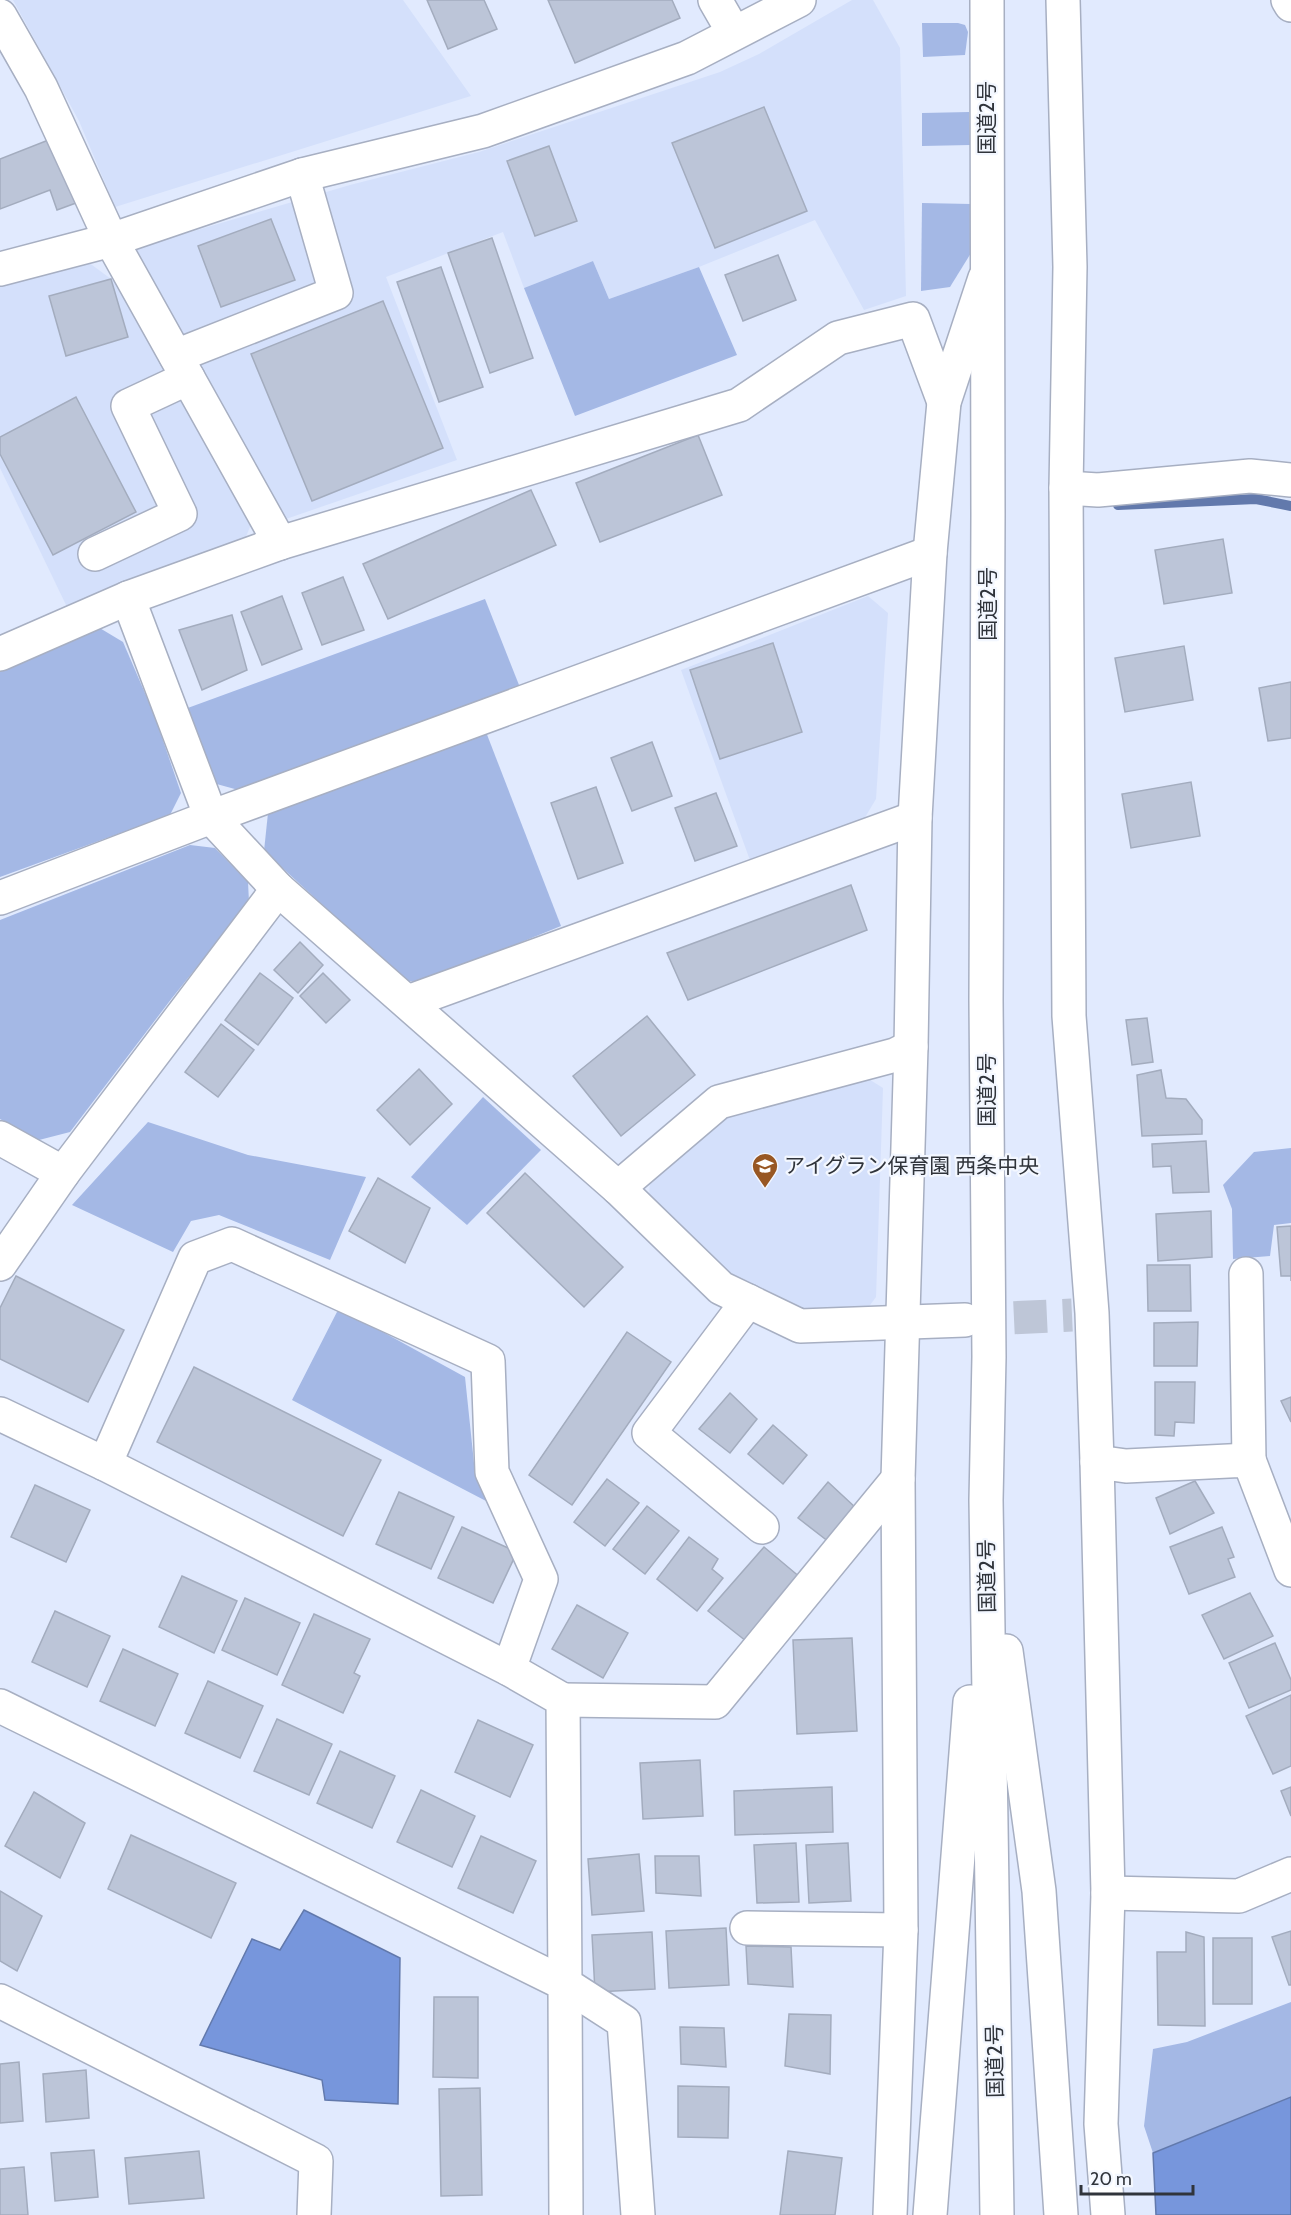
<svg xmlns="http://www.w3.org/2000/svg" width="1291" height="2215" font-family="Cabin,'Noto Sans JP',sans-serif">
  <rect width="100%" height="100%" fill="#e1eafe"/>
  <g fill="#d4e0fb">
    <path d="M 13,0 L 403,0 L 471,96 L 115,207 L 79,121 Z"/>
    <path d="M 852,0 L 873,0 L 900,48 L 906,296 L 864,310 L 815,220 L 699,267 L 609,299 L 593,261 L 524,288 L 503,232 L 386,277 L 457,460 L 286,519 L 141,267 L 136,248 L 350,185 L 479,152 L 720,72 L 759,54 Z"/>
    <path d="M 88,262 L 119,285 L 252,522 L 245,539 L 68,609 L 0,468 L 0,287 Z"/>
    <path d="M 868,596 L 888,613 L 876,799 L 864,819 L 751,863 L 681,670 Z"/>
    <path d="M 867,1078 L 883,1088 L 876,1297 L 862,1316 L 809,1316 L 753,1292 L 649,1202 L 650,1176 L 736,1109 Z"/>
  </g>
  <g fill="#a4b8e5">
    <path d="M 922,23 L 958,23 L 965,25 L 968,32 L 965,55 L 923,57 Z"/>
    <path d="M 969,112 L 970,145 L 922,146 L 922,113 Z"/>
    <path d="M 922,203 L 971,204 L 971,253 L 950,287 L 921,291 Z"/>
    <path d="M 593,261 L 609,299 L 699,267 L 737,355 L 575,416 L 524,288 Z"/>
    <path d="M 485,599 L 521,690 L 242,791 L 213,783 L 185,709 Z"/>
    <path d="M 98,627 L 123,642 L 154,714 L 181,793 L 170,815 L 0,877 L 0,669 Z"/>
    <path d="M 486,732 L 561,926 L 420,983 L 404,980 L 264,851 L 268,813 Z"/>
    <path d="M 190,845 L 215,848 L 248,882 L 249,902 L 172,998 L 70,1132 L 39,1140 L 0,1119 L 0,920 Z"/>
    <path d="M 483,1097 L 541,1150 L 467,1225 L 411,1177 Z"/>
    <path d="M 148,1122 L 248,1155 L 366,1177 L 330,1260 L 219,1215 L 191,1221 L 173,1252 L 72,1205 Z"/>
    <path d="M 1291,1148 L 1291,1223 L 1274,1225 L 1270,1256 L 1233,1259 L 1232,1209 L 1223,1185 L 1254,1152 Z"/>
    <path d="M 339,1308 L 465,1377 L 474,1463 L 486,1501 L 292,1400 Z"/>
    <path d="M 1291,2002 L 1291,2097 L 1153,2153 L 1144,2126 L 1153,2049 L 1187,2042 Z"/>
  </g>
  <g fill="#7796dc" stroke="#6279ac" stroke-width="1.5">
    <path d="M 304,1910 L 400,1958 L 398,2104 L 325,2100 L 322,2080 L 200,2045 L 252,1939 L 280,1950 Z"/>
    <path d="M 1291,2097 L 1291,2215 L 1156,2215 L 1153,2153 Z"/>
  </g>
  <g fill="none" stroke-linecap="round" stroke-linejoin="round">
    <path stroke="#6279ac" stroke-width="10" d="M 1118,505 L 1256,499 L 1291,506"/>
  </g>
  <g fill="#bcc5d8" stroke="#a3acbe" stroke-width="1.5">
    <path d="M 427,0 L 484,0 L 497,29 L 448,49 Z"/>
    <path d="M 548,0 L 672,0 L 680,18 L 575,63 Z"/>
    <path d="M 764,107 L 807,211 L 715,248 L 672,143 Z"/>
    <path d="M 51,139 L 76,203 L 57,210 L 50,190 L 0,209 L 0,159 Z"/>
    <path d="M 549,146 L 577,221 L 535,236 L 507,161 Z"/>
    <path d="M 271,219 L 295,280 L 221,307 L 198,246 Z"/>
    <path d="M 492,238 L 533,358 L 490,373 L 448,253 Z"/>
    <path d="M 778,255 L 796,300 L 743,321 L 725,275 Z"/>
    <path d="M 441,267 L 483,387 L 439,402 L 397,282 Z"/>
    <path d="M 111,279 L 128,337 L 66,356 L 49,296 Z"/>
    <path d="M 383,301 L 443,448 L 312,501 L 251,354 Z"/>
    <path d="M 76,397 L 136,512 L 53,555 L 0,454 L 0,437 Z"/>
    <path d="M 698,435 L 722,495 L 600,542 L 576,483 Z"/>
    <path d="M 531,490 L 556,545 L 388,619 L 363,564 Z"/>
    <path d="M 1223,539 L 1232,593 L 1164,604 L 1155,550 Z"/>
    <path d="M 343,577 L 364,630 L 322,645 L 302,593 Z"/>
    <path d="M 282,596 L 302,649 L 262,665 L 241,612 Z"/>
    <path d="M 232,615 L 247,670 L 202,690 L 179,630 Z"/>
    <path d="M 773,643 L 802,732 L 720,759 L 690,670 Z"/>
    <path d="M 1184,646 L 1193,700 L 1125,712 L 1115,658 Z"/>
    <path d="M 1291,682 L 1291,738 L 1268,741 L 1259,688 Z"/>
    <path d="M 652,742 L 672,796 L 632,811 L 611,758 Z"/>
    <path d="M 1191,782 L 1200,836 L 1131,848 L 1122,794 Z"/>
    <path d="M 596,787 L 623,863 L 578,879 L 551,803 Z"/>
    <path d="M 716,793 L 737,846 L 695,861 L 675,808 Z"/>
    <path d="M 851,885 L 867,930 L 688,1000 L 667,953 Z"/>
    <path d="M 300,942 L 323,965 L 298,993 L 274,970 Z"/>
    <path d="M 260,973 L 293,998 L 258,1045 L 225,1020 Z"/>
    <path d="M 323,973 L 350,1000 L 326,1023 L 300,996 Z"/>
    <path d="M 647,1016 L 695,1075 L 621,1136 L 573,1076 Z"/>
    <path d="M 1147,1018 L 1153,1062 L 1132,1065 L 1126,1020 Z"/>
    <path d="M 221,1024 L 254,1050 L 218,1097 L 185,1072 Z"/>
    <path d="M 419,1069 L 452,1104 L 410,1145 L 377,1110 Z"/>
    <path d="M 1161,1070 L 1166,1098 L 1186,1099 L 1202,1120 L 1202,1134 L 1142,1136 L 1137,1075 Z"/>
    <path d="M 1206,1141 L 1209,1192 L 1173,1193 L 1171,1166 L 1153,1167 L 1152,1144 Z"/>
    <path d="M 525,1173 L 623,1267 L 584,1307 L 487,1213 Z"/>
    <path d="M 378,1178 L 430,1208 L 405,1263 L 349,1231 Z"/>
    <path d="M 1211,1211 L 1212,1257 L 1158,1261 L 1156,1214 Z"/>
    <path d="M 1291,1226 L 1291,1281 L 1291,1276 L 1281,1276 L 1277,1227 Z"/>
    <path d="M 1147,1265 L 1190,1265 L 1191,1311 L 1148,1311 Z"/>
    <path d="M 16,1276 L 124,1330 L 88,1402 L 0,1359 L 0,1308 Z"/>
    <path d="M 1198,1322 L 1197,1366 L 1154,1366 L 1154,1323 Z"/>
    <path d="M 627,1332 L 671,1362 L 572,1505 L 529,1475 Z"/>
    <path d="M 194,1367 L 381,1460 L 343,1536 L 157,1442 Z"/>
    <path d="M 1155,1382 L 1195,1382 L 1194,1423 L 1175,1422 L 1174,1436 L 1155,1435 Z"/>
    <path d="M 730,1393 L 757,1419 L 730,1453 L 699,1429 Z"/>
    <path d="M 1291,1397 L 1291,1422 L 1281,1401 Z"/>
    <path d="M 773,1425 L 807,1455 L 783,1484 L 748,1454 Z"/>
    <path d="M 607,1479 L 639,1503 L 605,1546 L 574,1522 Z"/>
    <path d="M 1195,1481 L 1214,1513 L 1170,1534 L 1156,1498 Z"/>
    <path d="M 828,1482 L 856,1508 L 829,1542 L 798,1518 Z"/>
    <path d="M 35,1485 L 90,1510 L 66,1562 L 11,1537 Z"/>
    <path d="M 399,1492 L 454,1517 L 431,1569 L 376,1544 Z"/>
    <path d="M 647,1506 L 679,1531 L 645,1574 L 613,1549 Z"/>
    <path d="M 462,1527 L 517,1552 L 493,1603 L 438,1578 Z"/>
    <path d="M 1222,1527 L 1234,1557 L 1228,1559 L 1235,1577 L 1189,1594 L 1170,1547 Z"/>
    <path d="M 689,1537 L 718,1559 L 712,1569 L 723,1578 L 697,1611 L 657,1579 Z"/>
    <path d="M 764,1547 L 801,1578 L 746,1641 L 708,1611 Z"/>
    <path d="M 182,1576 L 237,1601 L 214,1653 L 159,1627 Z"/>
    <path d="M 1250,1593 L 1273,1636 L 1224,1659 L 1202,1615 Z"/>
    <path d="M 245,1598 L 300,1623 L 277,1675 L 222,1650 Z"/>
    <path d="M 577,1605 L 628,1633 L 603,1678 L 552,1649 Z"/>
    <path d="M 55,1611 L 110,1636 L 87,1687 L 32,1662 Z"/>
    <path d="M 314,1614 L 370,1639 L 354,1673 L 360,1676 L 343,1713 L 282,1685 Z"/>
    <path d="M 852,1638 L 857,1731 L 797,1734 L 793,1640 Z"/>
    <path d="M 1275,1643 L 1291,1680 L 1291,1690 L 1249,1708 L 1229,1663 Z"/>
    <path d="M 123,1649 L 178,1674 L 155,1726 L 100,1701 Z"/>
    <path d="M 208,1681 L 263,1706 L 240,1758 L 185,1733 Z"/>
    <path d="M 1291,1695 L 1291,1766 L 1273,1774 L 1246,1716 Z"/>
    <path d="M 277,1719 L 332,1744 L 309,1795 L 254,1771 Z"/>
    <path d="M 478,1720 L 533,1745 L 510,1797 L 455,1772 Z"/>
    <path d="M 340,1751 L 395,1776 L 372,1828 L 317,1803 Z"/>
    <path d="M 700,1760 L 703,1816 L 643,1819 L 640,1763 Z"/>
    <path d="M 832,1787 L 833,1832 L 735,1835 L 734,1791 Z"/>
    <path d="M 1291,1787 L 1291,1816 L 1281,1791 Z"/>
    <path d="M 421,1790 L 475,1816 L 452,1867 L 397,1842 Z"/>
    <path d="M 34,1792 L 85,1823 L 60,1878 L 5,1846 Z"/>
    <path d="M 131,1835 L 236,1883 L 211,1938 L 108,1889 Z"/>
    <path d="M 481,1836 L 536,1861 L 513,1913 L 458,1888 Z"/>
    <path d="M 796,1843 L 799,1902 L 757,1903 L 754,1845 Z"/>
    <path d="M 848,1843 L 851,1901 L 809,1903 L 806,1845 Z"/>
    <path d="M 639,1854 L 644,1911 L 592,1915 L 588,1859 Z"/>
    <path d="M 655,1856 L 699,1856 L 701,1896 L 656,1893 Z"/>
    <path d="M 0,1891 L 42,1916 L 17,1971 L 0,1961 Z"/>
    <path d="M 726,1928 L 729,1985 L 669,1988 L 666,1931 Z"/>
    <path d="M 1291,1931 L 1291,1985 L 1289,1985 L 1272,1937 Z"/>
    <path d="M 652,1932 L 655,1989 L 595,1992 L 592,1935 Z"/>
    <path d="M 1186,1932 L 1204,1937 L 1205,2026 L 1158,2025 L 1157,1952 L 1186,1952 Z"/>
    <rect x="1213" y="1938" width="39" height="66"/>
    <path d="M 746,1946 L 791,1947 L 793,1987 L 748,1984 Z"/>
    <path d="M 434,1997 L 478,1997 L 478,2078 L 433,2077 Z"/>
    <path d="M 789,2014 L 831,2015 L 830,2074 L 785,2066 Z"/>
    <path d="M 680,2027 L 724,2028 L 726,2067 L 681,2064 Z"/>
    <path d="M 19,2062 L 23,2121 L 0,2123 L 0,2064 Z"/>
    <path d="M 86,2070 L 89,2118 L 46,2122 L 43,2074 Z"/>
    <path d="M 678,2086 L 729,2087 L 728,2138 L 678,2137 Z"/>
    <path d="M 480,2088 L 482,2195 L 441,2196 L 439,2089 Z"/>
    <path d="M 94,2150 L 98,2197 L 55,2201 L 51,2153 Z"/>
    <path d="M 199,2151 L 204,2198 L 129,2204 L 125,2158 Z"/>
    <path d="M 788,2151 L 842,2158 L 835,2215 L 780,2215 Z"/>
    <path d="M 24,2167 L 28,2215 L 0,2215 L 0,2169 Z"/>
  </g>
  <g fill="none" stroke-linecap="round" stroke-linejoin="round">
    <path stroke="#bec6d7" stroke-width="33" stroke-dasharray="33 16" stroke-linecap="butt" d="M 965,1320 L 1072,1315"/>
    <g stroke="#a7afc2" stroke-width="36">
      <g id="minor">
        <path d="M 715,0 L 734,33"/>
        <path d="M 1063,0 L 1070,267 L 1066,488 L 1069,1016 L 1092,1313 L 1097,1462 L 1108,1893 L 1101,2124 L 1108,2215"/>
        <path d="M 1288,0 L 1291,5"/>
        <path d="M 0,16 L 41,88 L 111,240 L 280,543"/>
        <path d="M 0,269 L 111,240 L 302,175 L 483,131 L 687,58 L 799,0"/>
        <path d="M 176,356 L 336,293 L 302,175"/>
        <path d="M 1066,488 L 1098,490 L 1250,476 L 1291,480"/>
        <path d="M 95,554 L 180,514 L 128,406 L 188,378"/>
        <path d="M 128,598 L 211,817 L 278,889 L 618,1188 L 721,1288 L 800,1326 L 965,1320"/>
        <path d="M 0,654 L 128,598 L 280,543 L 739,405 L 838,338 L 913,319 L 944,402"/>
        <path d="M 0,898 L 211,817 L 930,553"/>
        <path d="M 408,1002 L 915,818"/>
        <path d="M 0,1138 L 63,1173"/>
        <path d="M 618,1188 L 719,1102 L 895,1055 L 911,1047"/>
        <path d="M 0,1264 L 63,1173 L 278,889"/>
        <path d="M 1246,1274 L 1249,1460"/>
        <path d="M 748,1301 L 649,1433 L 762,1527"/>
        <path d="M 0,1414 L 105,1464 L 509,1669 L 563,1700 L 565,1984 L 624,2022 L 638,2215"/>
        <path d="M 1097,1462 L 1126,1466 L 1249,1460 L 1291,1570"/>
        <path d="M 105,1464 L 195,1258 L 232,1244 L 488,1361 L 492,1472 L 541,1579 L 509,1669"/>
        <path d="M 563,1700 L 715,1702 L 898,1479"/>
        <path d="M 0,1706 L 565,1984 L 566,2215"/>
        <path d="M 1108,1893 L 1239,1896 L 1291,1874"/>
        <path d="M 747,1928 L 901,1930"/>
        <path d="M 0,2001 L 316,2161 L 314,2215"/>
        <path d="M 890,2215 L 901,1930 L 898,1479 L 911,1047 L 915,818 L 930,553 L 944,402 L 985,278"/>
      </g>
    </g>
    <g stroke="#a7afc2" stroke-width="36">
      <g id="highway">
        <path d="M 987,0 L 988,515 L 986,1000 L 989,1357 L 986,1500 L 997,2215"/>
        <path d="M 1006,1651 L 1039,1891 L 1061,2215"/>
        <path d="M 930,2215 L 970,1702"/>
      </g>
    </g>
    <use href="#minor" stroke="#fff" stroke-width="33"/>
    <use href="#highway" stroke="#fff" stroke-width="33"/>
  </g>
  <defs>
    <g id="school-pin" transform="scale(1.35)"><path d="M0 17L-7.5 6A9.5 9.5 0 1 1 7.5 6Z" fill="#985723" stroke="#f3f7ff"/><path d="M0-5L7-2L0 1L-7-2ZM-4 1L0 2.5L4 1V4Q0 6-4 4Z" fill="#fff"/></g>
  </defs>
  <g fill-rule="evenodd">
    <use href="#school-pin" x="765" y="1166"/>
  </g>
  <g text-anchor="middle" stroke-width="4.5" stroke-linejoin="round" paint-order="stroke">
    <g font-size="21" fill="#30343b" stroke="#f3f7ff">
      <text transform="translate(987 118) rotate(-90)" y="7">国道2号</text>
      <text transform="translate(988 604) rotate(-90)" y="7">国道2号</text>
      <text transform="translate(987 1090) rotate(-90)" y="7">国道2号</text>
      <text transform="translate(987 1576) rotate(-91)" y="7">国道2号</text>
      <text transform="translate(995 2061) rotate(-91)" y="7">国道2号</text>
    </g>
    <g font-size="21" fill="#30343b" stroke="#f3f7ff" text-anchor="start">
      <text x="784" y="1173">アイグラン保育園 西条中央</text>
    </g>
  </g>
  <path d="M1081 2185v9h112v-9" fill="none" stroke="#30343b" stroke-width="3"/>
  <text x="1090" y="2185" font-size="18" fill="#30343b" stroke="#f3f7ff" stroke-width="4.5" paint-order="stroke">20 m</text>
</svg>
